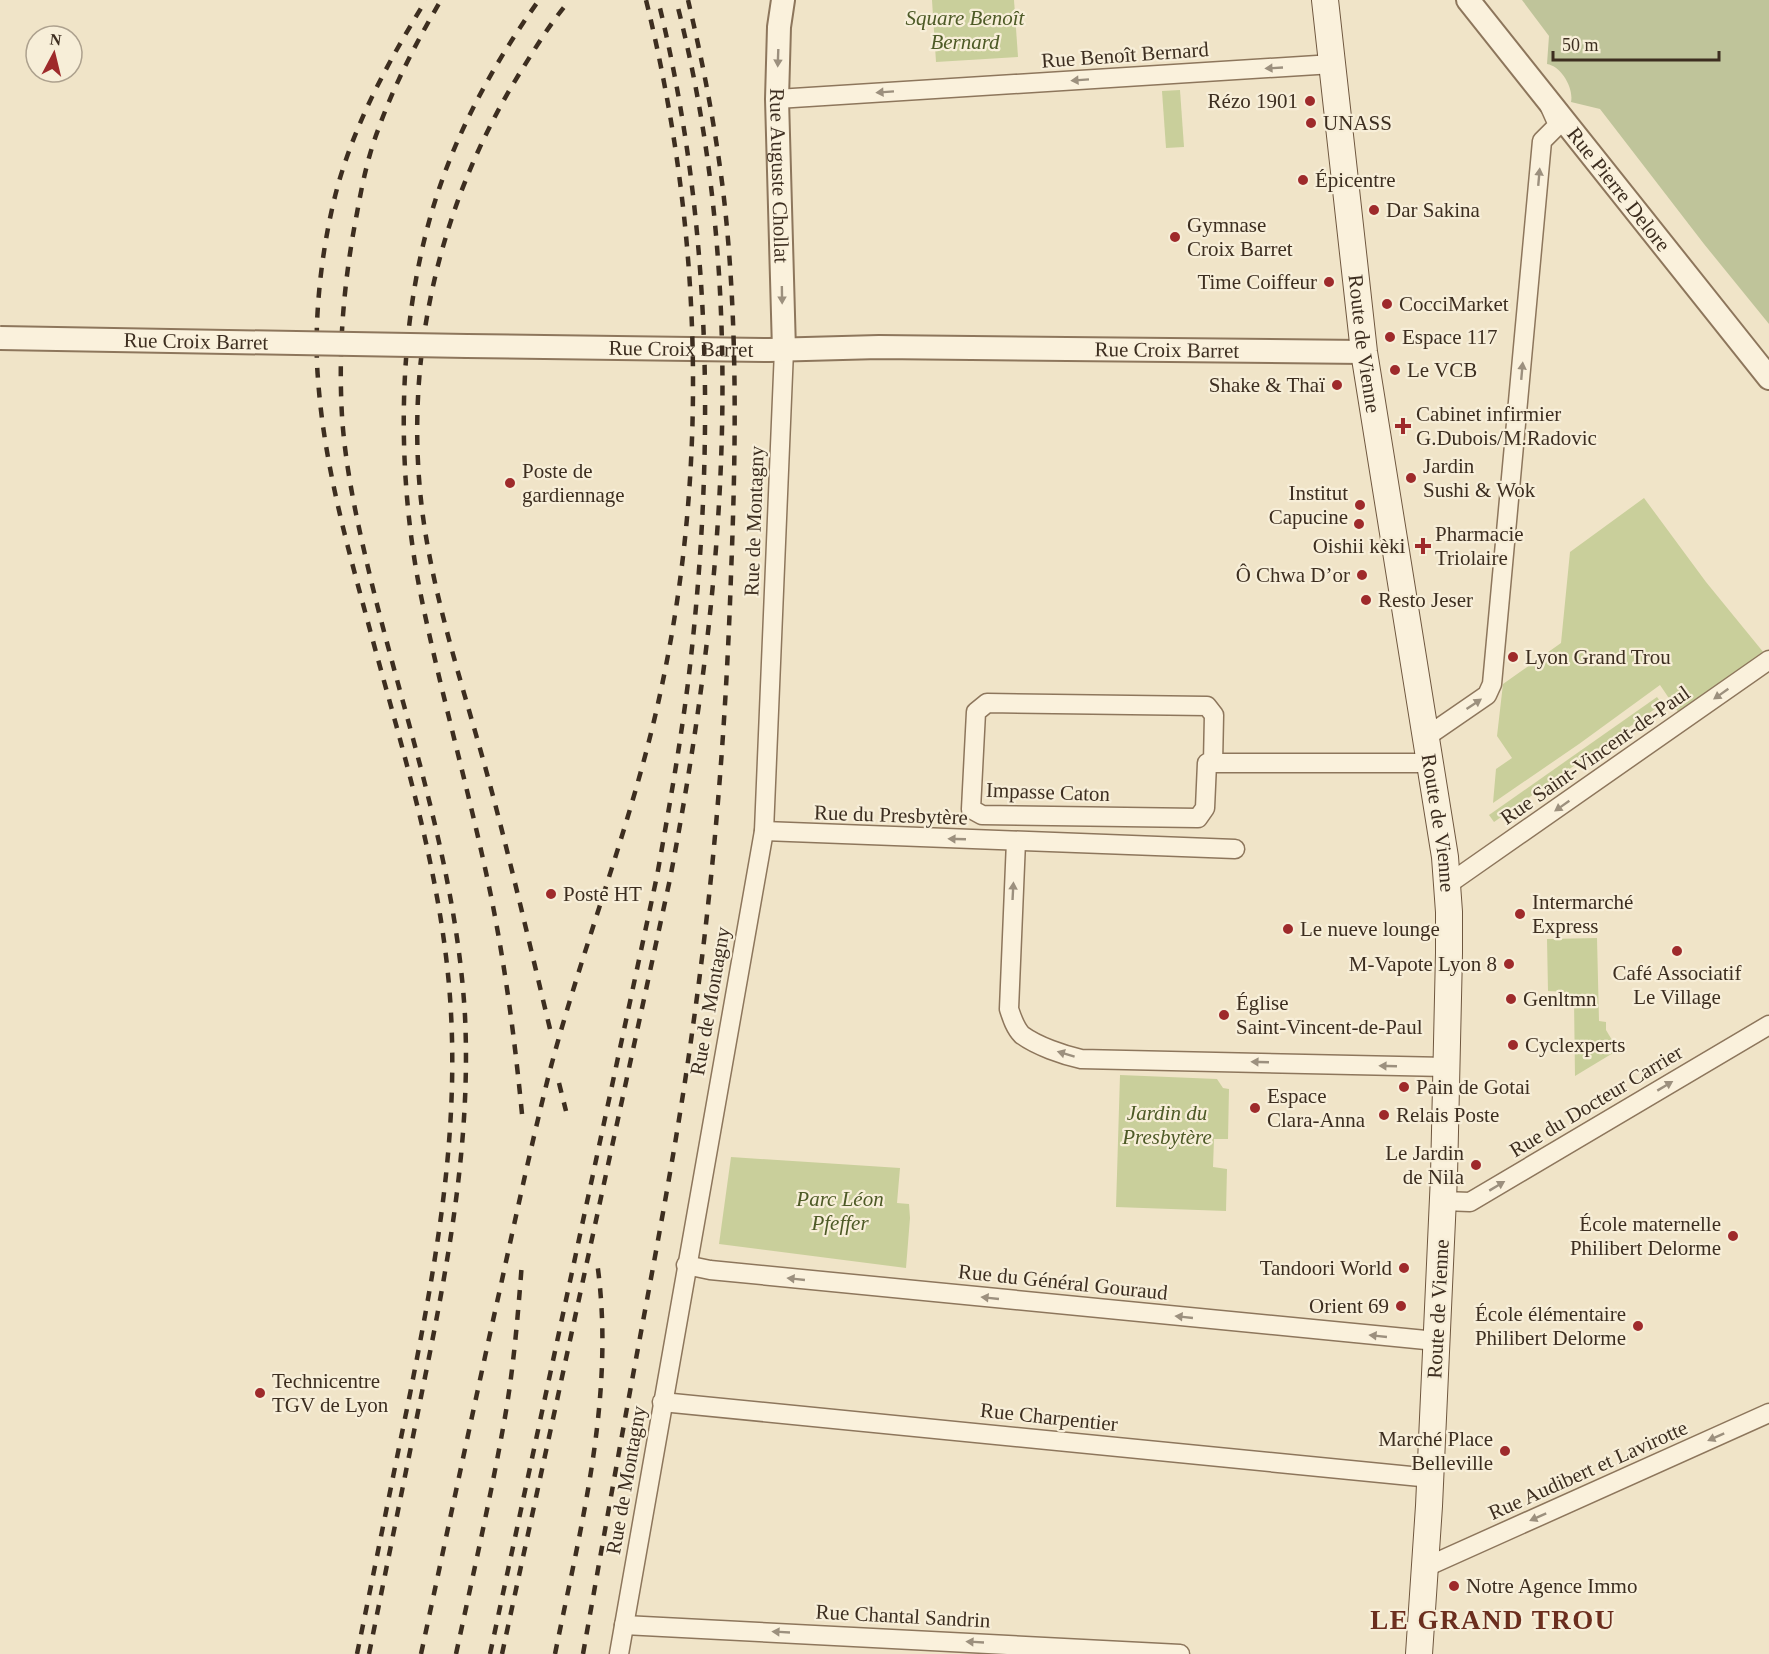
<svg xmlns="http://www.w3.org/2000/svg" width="1769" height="1654" font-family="'Times New Roman',serif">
  <rect width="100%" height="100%" fill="#f0e4c8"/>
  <g fill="#c9cf9b">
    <path d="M 932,0 L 1014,0 L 1018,57 L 936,62 Z"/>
    <path d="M 1180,90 L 1184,147 L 1166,148 L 1162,91 Z"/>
    <path d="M 1644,498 L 1706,582 L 1764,653 L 1679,713 L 1660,685 L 1579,744 L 1493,803 L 1496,769 L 1512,758 L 1497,736 L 1503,684 L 1561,643 L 1570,552 Z"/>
    <path d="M 1657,697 L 1662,704 L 1494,822 L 1489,815 Z"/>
    <path d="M 1597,938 L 1599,1021 L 1606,1022 L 1606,1030 L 1618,1050 L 1575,1076 L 1574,1000 L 1565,992 L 1548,991 L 1547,939 Z"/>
    <path d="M 1120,1075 L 1217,1079 L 1223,1088 L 1229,1089 L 1228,1139 L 1214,1139 L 1213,1167 L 1227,1169 L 1226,1211 L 1116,1207 Z"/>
    <path d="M 731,1157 L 900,1168 L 897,1203 L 909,1204 L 910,1218 L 906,1268 L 719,1244 Z"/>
  </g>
  <path fill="#bfc49a" d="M 1522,0 L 1769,0 L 1769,324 L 1704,244 L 1600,109 L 1571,102 C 1574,88 1561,66 1547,64 L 1549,36 Z"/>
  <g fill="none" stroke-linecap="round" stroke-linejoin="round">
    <g stroke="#8d765c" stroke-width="21">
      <g id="minor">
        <path d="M 777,99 L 1333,64"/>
        <path d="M 1426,737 L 1487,695 L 1492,684 L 1542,141 L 1558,125 L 1550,107"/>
        <path d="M 1213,763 L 1214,715 L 1207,706 L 987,703 L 976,712 L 971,809 L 982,815 L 1198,818 L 1205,808 L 1207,763 L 1429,763"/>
        <path d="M 764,831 L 1235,849"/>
        <path d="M 1016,841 L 1009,1009 C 1012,1018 1015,1028 1022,1035 C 1037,1046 1063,1055 1081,1059 L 1446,1067"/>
        <path d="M 1447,885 L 1769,660"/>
        <path d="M 1443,1201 L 1470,1202 L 1769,1025"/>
        <path d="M 686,1265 L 710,1270 L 1436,1341"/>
        <path d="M 662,1402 L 1431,1478"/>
        <path d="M 1426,1567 L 1769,1413"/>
        <path d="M 624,1625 L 1180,1654"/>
        <path d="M 619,1654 L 764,831 L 784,350"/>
      </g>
    </g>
    <g stroke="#8d765c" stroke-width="26">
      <g id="tertiary">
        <path id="s1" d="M 783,0 L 779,27 L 777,99 L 784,350"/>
        <path id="s2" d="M 1468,0 L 1769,378"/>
        <path id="s3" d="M 467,346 L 769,350 L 879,347 L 1364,352"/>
      </g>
    </g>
    <g stroke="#6f573f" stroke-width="28">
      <g id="secondary">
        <path id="s4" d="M 1325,0 L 1364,352 L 1445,857 L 1449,912 L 1449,953 L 1444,1176 L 1429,1506 L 1419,1654"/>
      </g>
    </g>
    <use href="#minor" stroke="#faf1dc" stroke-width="18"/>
    <use href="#tertiary" stroke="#faf1dc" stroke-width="22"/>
    <use href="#secondary" stroke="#faf1dc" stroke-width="26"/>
    <g stroke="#3d2e20" stroke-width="4.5" stroke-dasharray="10 10" stroke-linecap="butt">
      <path d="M 550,1029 C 530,946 511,863 489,781 C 466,696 437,611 424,524 C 401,366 437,206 521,71 C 536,47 551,22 570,0"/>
      <path d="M 559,1083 L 566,1111"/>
      <path d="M 522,1114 C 515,1042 506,972 492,901 C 471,797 441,695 420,591 C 395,463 397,313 439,189 C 462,121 497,59 539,0"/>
      <path d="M 357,1654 C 375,1567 392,1481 410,1394 C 435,1267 458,1144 451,1013 C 444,882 404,756 370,630 C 348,548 324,465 318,379 C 313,319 322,243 338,185 C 357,118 390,59 426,0"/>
      <path d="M 369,1654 C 387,1565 405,1476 423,1387 C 448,1264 471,1142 465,1016 C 456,858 401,711 366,559 C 355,512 345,463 342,416 C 338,348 344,279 357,213 C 362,185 368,156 378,130 C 394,85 417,41 441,0"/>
      <path d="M 421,1654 C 448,1529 474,1405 502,1280 C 517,1211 532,1142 549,1074 C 582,948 631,826 659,699 C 710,469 702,228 646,0"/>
      <path d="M 456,1654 C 473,1575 491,1496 505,1417 C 514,1365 518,1314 522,1262"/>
      <path d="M 490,1654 L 657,876 C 670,803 683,730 691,657 C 715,438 711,215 658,0"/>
      <path d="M 502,1654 L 670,879 C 725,591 751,287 676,0"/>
      <path d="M 555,1654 C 581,1525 616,1394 597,1262"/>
      <path d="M 583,1654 C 602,1547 621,1439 641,1332 C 660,1230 679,1129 693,1026 C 714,877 726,726 731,575 C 736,447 738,317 723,190 C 715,126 703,63 688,0"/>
    </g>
    <g stroke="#8d765c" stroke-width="26" stroke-linecap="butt">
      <g id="tertiary-bridge">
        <path id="s5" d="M 0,338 L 467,346"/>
      </g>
    </g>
    <use href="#tertiary-bridge" stroke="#faf1dc" stroke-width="22"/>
  </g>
  <defs><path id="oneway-solid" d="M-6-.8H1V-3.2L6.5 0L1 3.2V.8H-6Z" transform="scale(1.5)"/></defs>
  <g fill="#9c907e">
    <use href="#oneway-solid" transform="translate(778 58) rotate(92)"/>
    <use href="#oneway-solid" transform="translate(1274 68) rotate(177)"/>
    <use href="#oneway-solid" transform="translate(1080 80) rotate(176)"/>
    <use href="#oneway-solid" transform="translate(885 92) rotate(176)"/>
    <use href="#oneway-solid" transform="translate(1539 177) rotate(-85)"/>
    <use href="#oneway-solid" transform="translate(782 295) rotate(89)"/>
    <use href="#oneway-solid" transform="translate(1522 371) rotate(-85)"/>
    <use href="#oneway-solid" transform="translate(1721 694) rotate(145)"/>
    <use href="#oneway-solid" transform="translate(1474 704) rotate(-34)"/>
    <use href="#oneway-solid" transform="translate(1562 806) rotate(145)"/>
    <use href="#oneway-solid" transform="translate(957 839) rotate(-178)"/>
    <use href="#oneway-solid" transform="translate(1013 891) rotate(-87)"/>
    <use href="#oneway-solid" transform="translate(1066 1054) rotate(-163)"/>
    <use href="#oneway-solid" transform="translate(1260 1062) rotate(-178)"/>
    <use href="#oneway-solid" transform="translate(1388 1066) rotate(-178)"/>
    <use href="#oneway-solid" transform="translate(1665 1086) rotate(-31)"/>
    <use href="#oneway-solid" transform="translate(1497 1186) rotate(-31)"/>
    <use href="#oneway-solid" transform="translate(796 1279) rotate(-174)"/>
    <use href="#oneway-solid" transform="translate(990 1298) rotate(-174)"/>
    <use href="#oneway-solid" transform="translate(1184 1317) rotate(-174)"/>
    <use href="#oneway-solid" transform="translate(1378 1336) rotate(-174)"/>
    <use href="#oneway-solid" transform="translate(1716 1437) rotate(156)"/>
    <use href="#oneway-solid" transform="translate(1538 1517) rotate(156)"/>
    <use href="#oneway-solid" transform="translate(781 1632) rotate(-177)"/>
    <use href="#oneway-solid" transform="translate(975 1642) rotate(-177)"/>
  </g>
  <g fill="#9e2a2b" stroke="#f7eed8" stroke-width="2">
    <circle cx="1310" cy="101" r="6"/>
    <circle cx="1311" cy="123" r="6"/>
    <circle cx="1303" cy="180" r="6"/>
    <circle cx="1374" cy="210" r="6"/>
    <circle cx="1175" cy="237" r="6"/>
    <circle cx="1329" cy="282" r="6"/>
    <circle cx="1387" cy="304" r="6"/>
    <circle cx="1390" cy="337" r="6"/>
    <circle cx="1395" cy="370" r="6"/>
    <circle cx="1337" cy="385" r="6"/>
    <path d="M1400 417h6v6h6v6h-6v6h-6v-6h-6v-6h6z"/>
    <circle cx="1411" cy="478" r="6"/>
    <circle cx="510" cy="483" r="6"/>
    <circle cx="1360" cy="505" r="6"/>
    <circle cx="1359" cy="524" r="6"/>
    <path d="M1420 537h6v6h6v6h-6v6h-6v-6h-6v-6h6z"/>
    <circle cx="1362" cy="575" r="6"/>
    <circle cx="1366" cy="600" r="6"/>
    <circle cx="1513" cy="657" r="6"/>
    <circle cx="551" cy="894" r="6"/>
    <circle cx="1520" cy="914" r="6"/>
    <circle cx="1288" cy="929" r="6"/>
    <circle cx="1677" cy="951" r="6"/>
    <circle cx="1509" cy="964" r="6"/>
    <circle cx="1511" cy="999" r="6"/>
    <circle cx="1224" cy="1015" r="6"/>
    <circle cx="1513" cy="1045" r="6"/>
    <circle cx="1404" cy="1087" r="6"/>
    <circle cx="1255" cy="1108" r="6"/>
    <circle cx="1384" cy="1115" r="6"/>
    <circle cx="1476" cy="1165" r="6"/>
    <circle cx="1733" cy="1236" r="6"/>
    <circle cx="1404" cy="1268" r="6"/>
    <circle cx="1401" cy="1306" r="6"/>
    <circle cx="1638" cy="1326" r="6"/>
    <circle cx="260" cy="1393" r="6"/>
    <circle cx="1505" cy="1451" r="6"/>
    <circle cx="1454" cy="1586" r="6"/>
  </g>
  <g text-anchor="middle" stroke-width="4.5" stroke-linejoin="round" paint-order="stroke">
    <g font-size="21" font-style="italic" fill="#4d5a26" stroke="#f7eed8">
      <text x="965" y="25">Square Benoît<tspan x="965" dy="24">Bernard</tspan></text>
      <text x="1167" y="1120">Jardin du<tspan x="1167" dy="24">Presbytère</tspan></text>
      <text x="840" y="1206">Parc Léon<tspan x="840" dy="24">Pfeffer</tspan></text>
    </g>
    <g font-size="21" fill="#3d2e20" stroke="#f7eed8">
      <text transform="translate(1125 55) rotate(-4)" y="7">Rue Benoît Bernard</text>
      <text dy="7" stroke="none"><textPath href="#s1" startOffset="176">Rue Auguste Chollat</textPath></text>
      <text dy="7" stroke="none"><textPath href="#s2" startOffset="242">Rue Pierre Delore</textPath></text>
      <text dy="7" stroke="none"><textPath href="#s5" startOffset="196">Rue Croix Barret</textPath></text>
      <text dy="7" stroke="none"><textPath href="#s4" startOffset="346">Route de Vienne</textPath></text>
      <text dy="7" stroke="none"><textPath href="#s3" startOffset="214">Rue Croix Barret</textPath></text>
      <text dy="7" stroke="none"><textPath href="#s3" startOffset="700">Rue Croix Barret</textPath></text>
      <text transform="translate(754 521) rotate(-88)" y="7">Rue de Montagny</text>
      <text transform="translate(1595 755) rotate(-35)" y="7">Rue Saint-Vincent-de-Paul</text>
      <text transform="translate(1048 792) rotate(2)" y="7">Impasse Caton</text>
      <text transform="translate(891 815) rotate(2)" y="7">Rue du Presbytère</text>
      <text dy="7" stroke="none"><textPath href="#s4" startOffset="831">Route de Vienne</textPath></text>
      <text transform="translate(710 1001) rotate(-80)" y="7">Rue de Montagny</text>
      <text transform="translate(1596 1101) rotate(-31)" y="7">Rue du Docteur Carrier</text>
      <text transform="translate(1063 1282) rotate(6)" y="7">Rue du Général Gouraud</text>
      <text transform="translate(1438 1309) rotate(-87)" y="7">Route de Vienne</text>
      <text transform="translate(1049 1417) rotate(6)" y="7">Rue Charpentier</text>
      <text transform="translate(1588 1470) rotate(-24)" y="7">Rue Audibert et Lavirotte</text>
      <text transform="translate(626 1480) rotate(-80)" y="7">Rue de Montagny</text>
      <text transform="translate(903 1616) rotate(3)" y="7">Rue Chantal Sandrin</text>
    </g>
    <g font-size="21" fill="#3d2e20" stroke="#f7eed8" text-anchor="start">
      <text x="1298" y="108" text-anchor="end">Rézo 1901</text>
      <text x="1323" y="130">UNASS</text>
      <text x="1315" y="187">Épicentre</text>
      <text x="1386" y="217">Dar Sakina</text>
      <text x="1187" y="232">Gymnase<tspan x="1187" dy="24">Croix Barret</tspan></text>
      <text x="1317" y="289" text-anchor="end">Time Coiffeur</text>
      <text x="1399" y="311">CocciMarket</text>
      <text x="1402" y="344">Espace 117</text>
      <text x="1407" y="377">Le VCB</text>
      <text x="1325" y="392" text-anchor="end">Shake &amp; Thaï</text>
      <text x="1416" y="421">Cabinet infirmier<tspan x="1416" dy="24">G.Dubois/M.Radovic</tspan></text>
      <text x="1423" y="473">Jardin<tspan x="1423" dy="24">Sushi &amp; Wok</tspan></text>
      <text x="522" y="478">Poste de<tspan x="522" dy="24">gardiennage</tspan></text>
      <text x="1348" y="500" text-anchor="end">Institut<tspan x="1348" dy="24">Capucine</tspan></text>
      <text x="1435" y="541">Pharmacie<tspan x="1435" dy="24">Triolaire</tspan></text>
      <text x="1359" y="553" text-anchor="middle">Oishii kèki</text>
      <text x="1350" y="582" text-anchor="end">Ô Chwa D’or</text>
      <text x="1378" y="607">Resto Jeser</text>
      <text x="1525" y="664">Lyon Grand Trou</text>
      <text x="563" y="901">Poste HT</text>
      <text x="1532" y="909">Intermarché<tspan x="1532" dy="24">Express</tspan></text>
      <text x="1300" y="936">Le nueve lounge</text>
      <text x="1497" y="971" text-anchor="end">M-Vapote Lyon 8</text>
      <text x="1677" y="980" text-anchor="middle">Café Associatif<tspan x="1677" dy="24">Le Village</tspan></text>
      <text x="1523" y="1006">Genltmn</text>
      <text x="1236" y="1010">Église<tspan x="1236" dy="24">Saint-Vincent-de-Paul</tspan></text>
      <text x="1525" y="1052">Cyclexperts</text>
      <text x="1416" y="1094">Pain de Gotai</text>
      <text x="1267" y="1103">Espace<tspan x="1267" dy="24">Clara-Anna</tspan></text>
      <text x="1396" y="1122">Relais Poste</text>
      <text x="1464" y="1160" text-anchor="end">Le Jardin<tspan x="1464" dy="24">de Nila</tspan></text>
      <text x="1721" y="1231" text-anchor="end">École maternelle<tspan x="1721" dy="24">Philibert Delorme</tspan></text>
      <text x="1392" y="1275" text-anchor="end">Tandoori World</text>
      <text x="1389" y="1313" text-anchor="end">Orient 69</text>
      <text x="1626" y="1321" text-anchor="end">École élémentaire<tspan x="1626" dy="24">Philibert Delorme</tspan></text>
      <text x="272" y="1388">Technicentre<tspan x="272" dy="24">TGV de Lyon</tspan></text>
      <text x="1493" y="1446" text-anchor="end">Marché Place<tspan x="1493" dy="24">Belleville</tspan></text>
      <text x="1466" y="1593">Notre Agence Immo</text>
    </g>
    <g font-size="27" font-weight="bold" letter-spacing="1.5" fill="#6b2e1e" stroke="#f7eed8">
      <text x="1493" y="1629">LE GRAND TROU</text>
    </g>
  </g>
  <g transform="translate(54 54) rotate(7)"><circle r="28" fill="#f7eed8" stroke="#ada18e" stroke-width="1.5"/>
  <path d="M0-4.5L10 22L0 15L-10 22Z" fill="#9e2a2b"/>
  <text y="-9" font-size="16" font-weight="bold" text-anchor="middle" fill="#3d2e20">N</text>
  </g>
  <path d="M1553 51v9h166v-9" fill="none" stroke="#3d2e20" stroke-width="3"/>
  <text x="1562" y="51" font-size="18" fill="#3d2e20" stroke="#f7eed8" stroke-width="4.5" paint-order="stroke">50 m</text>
</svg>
